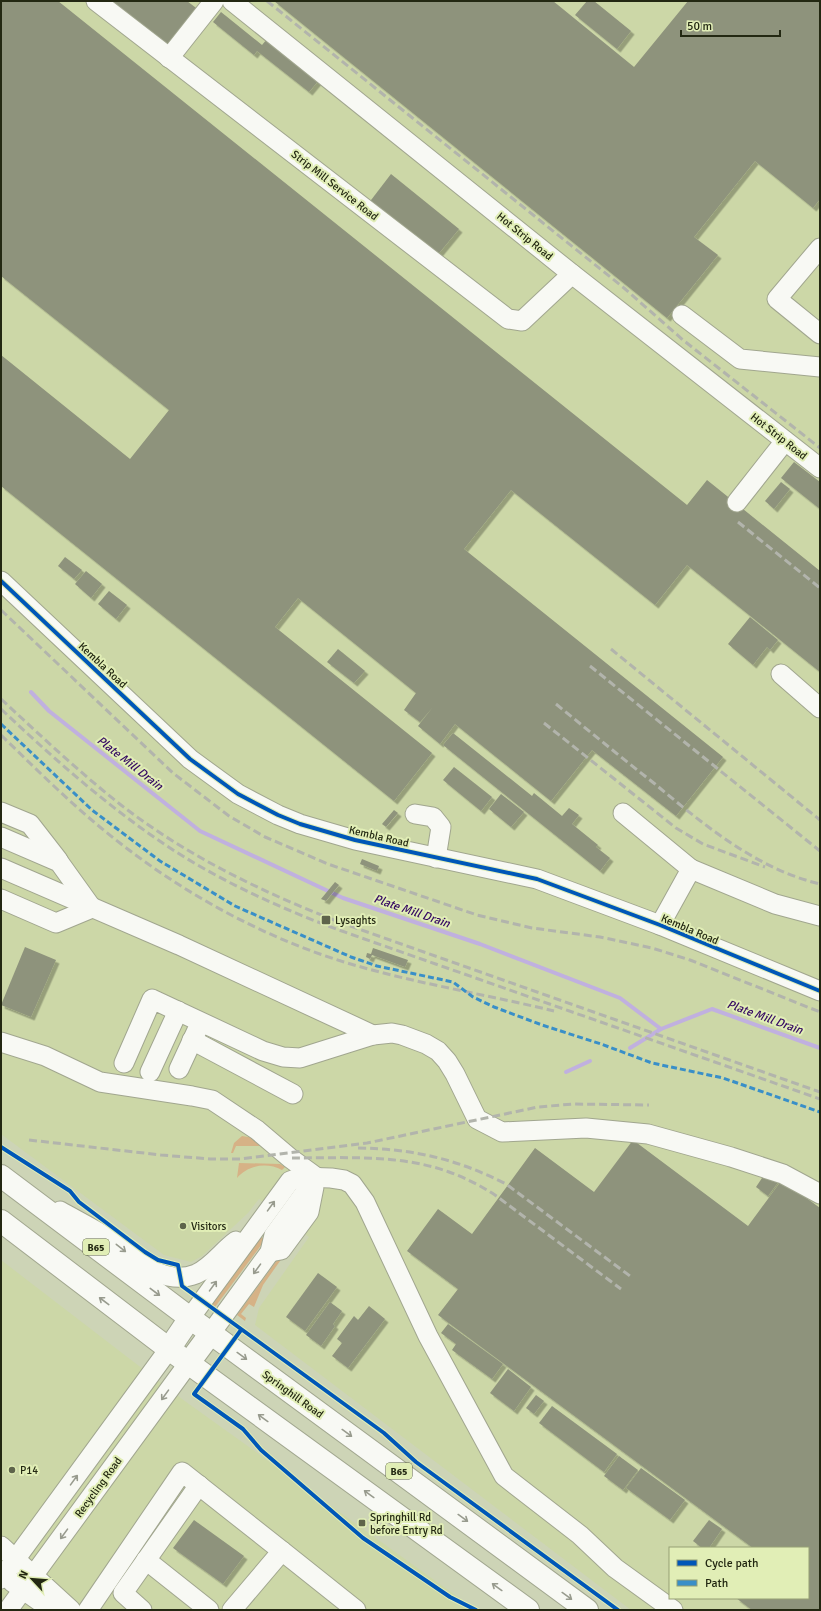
<svg xmlns="http://www.w3.org/2000/svg" width="821" height="1611" font-family="Signika,sans-serif">
  <defs>
    <filter id="shadow"><feDropShadow dx="3.5" dy="3.5" stdDeviation="0" flood-color="#0004"/></filter>
  </defs>
  <rect width="100%" height="100%" fill="#cdd4b6"/>
  <g fill="#ccd7a7" fill-rule="evenodd">
    <path d="M 1,1 L 820,1 L 820,1610 L 631,1610 L 255,1325 L 259,1308 L 309,1237 L 259,1199 L 248,1213 L 202,1256 L 191,1262 L 164,1255 L 1,1134 ZM 670,1548 L 808,1548 L 808,1598 L 670,1598 Z"/>
    <path d="M 1,1260 L 182,1399 L 476,1610 L 1,1610 Z"/>
  </g>
  <g fill="#d6b286">
    <path d="M 242,1136 L 254,1138 L 265,1146 L 236,1146 L 233,1153 L 231,1153 L 234,1143 Z"/>
    <path d="M 239,1163 L 280,1164 L 285,1167 L 282,1170 C 267,1162 248,1165 237,1178 Z"/>
    <path d="M 258,1235 L 263,1238 L 262,1244 L 215,1307 L 208,1302 Z"/>
    <path d="M 283,1252 L 285,1254 L 263,1285 L 254,1307 L 249,1304 L 241,1314 L 246,1318 L 245,1321 L 237,1315 Z"/>
  </g>
  <g fill="none" stroke-linecap="round" stroke-linejoin="round">
    <g stroke="#c0b0df" stroke-width="4">
      <path d="M 31,692 L 49,711 L 200,831 L 343,898 L 480,944 L 620,998 L 661,1029 L 712,1009 L 820,1048"/>
      <path d="M 630,1048 L 661,1029"/>
      <path d="M 566,1072 L 590,1061"/>
    </g>
  </g>
  <g fill="#8e937c" filter="url(#shadow)">
    <path d="M 1,1 L 58,1 L 687,505 L 707,480 L 820,571 L 820,672 L 687,565 L 655,605 L 511,490 L 464,549 L 723,757 L 676,816 L 592,750 L 551,801 L 455,724 L 440,744 L 418,726 L 433,707 L 420,722 L 404,710 L 416,693 L 298,598 L 275,627 L 432,753 L 394,801 L 1,486 L 1,355 L 130,459 L 169,410 L 1,276 Z"/>
    <path d="M 101,1 L 187,1 L 200,11 L 166,53 Z"/>
    <path d="M 274,1 L 553,1 L 634,67 L 688,1 L 820,1 L 820,199 L 813,208 L 755,161 L 694,237 L 718,255 L 667,318 Z"/>
    <path d="M 587,1 L 594,1 L 631,31 L 617,49 L 575,15 Z"/>
    <path d="M 221,12 L 262,45 L 267,39 L 319,80 L 309,92 L 257,51 L 254,55 L 213,22 Z"/>
    <path d="M 391,174 L 459,229 L 435,258 L 368,204 Z"/>
    <path d="M 794,462 L 820,482 L 820,509 L 781,478 Z"/>
    <path d="M 781,482 L 790,489 L 774,509 L 765,501 Z"/>
    <path d="M 65,557 L 82,570 L 74,579 L 58,566 Z"/>
    <path d="M 86,571 L 102,584 L 91,598 L 75,584 Z"/>
    <path d="M 109,591 L 127,605 L 116,619 L 98,604 Z"/>
    <path d="M 750,617 L 778,640 L 770,650 L 767,647 L 753,665 L 728,644 Z"/>
    <path d="M 338,649 L 365,671 L 354,683 L 327,662 Z"/>
    <path d="M 453,733 L 532,796 L 534,793 L 562,816 L 569,808 L 579,815 L 572,824 L 598,845 L 596,847 L 610,858 L 600,871 L 443,745 Z"/>
    <path d="M 454,767 L 492,797 L 481,811 L 443,780 Z"/>
    <path d="M 501,794 L 524,812 L 511,827 L 489,809 Z"/>
    <path d="M 394,810 L 398,813 L 386,827 L 382,824 Z"/>
    <path d="M 362,859 L 379,866 L 377,871 L 360,864 Z"/>
    <path d="M 335,882 L 339,885 L 326,901 L 321,899 Z"/>
    <path d="M 25,947 L 56,960 L 31,1017 L 1,1005 Z"/>
    <path d="M 373,948 L 408,960 L 405,967 L 372,955 L 370,959 L 366,957 L 367,953 L 371,954 Z"/>
    <path d="M 633,1140 L 748,1226 L 782,1180 L 820,1208 L 820,1610 L 752,1610 L 736,1598 L 808,1598 L 808,1548 L 753,1548 L 438,1315 L 458,1289 L 407,1251 L 438,1209 L 472,1234 L 535,1148 L 594,1192 Z"/>
    <path d="M 766,1172 L 779,1181 L 768,1196 L 756,1187 Z"/>
    <path d="M 318,1273 L 337,1287 L 305,1331 L 286,1317 Z"/>
    <path d="M 330,1302 L 342,1311 L 333,1324 L 335,1326 L 321,1346 L 306,1335 Z"/>
    <path d="M 369,1306 L 385,1319 L 348,1368 L 332,1356 L 342,1343 L 337,1339 L 354,1316 L 358,1320 Z"/>
    <path d="M 448,1324 L 503,1364 L 492,1379 L 452,1350 L 456,1344 L 441,1333 Z"/>
    <path d="M 508,1369 L 531,1387 L 514,1411 L 490,1393 Z"/>
    <path d="M 536,1395 L 544,1401 L 534,1414 L 526,1408 Z"/>
    <path d="M 552,1406 L 617,1454 L 604,1472 L 539,1423 Z"/>
    <path d="M 619,1456 L 638,1470 L 623,1490 L 604,1476 Z"/>
    <path d="M 641,1468 L 685,1500 L 670,1520 L 626,1488 Z"/>
    <path d="M 194,1520 L 244,1556 L 223,1584 L 173,1548 Z"/>
    <path d="M 709,1520 L 722,1529 L 709,1548 L 702,1548 L 693,1541 Z"/>
  </g>
  <g fill="none" stroke-linecap="round" stroke-linejoin="round">
    <g stroke="#a1a68f" stroke-width="21">
      <g id="minor">
        <path d="M 96,1 L 508,319 L 522,321 L 572,274"/>
        <path d="M 232,1 L 572,274 L 820,468"/>
        <path d="M 169,58 L 214,1"/>
        <path d="M 820,248 L 777,299 L 820,334"/>
        <path d="M 682,315 L 740,359 L 820,367"/>
        <path d="M 737,502 L 785,441"/>
        <path d="M 1,581 L 190,759 L 238,794 L 278,815 L 300,824 L 355,840 L 537,879 L 660,925 L 820,991"/>
        <path d="M 781,674 L 820,708"/>
        <path d="M 1,812 L 30,824 L 58,860"/>
        <path d="M 623,813 L 691,869 L 660,925"/>
        <path d="M 415,814 L 433,817 L 441,827 L 436,858"/>
        <path d="M 1,837 L 59,862 L 92,908 L 56,923 L 1,899"/>
        <path d="M 1,868 L 179,945 L 373,1035"/>
        <path d="M 691,869 L 775,904 L 820,916"/>
        <path d="M 192,1040 L 293,1094"/>
        <path d="M 1,1042 L 45,1056 L 100,1082 L 192,1096 L 212,1100 L 257,1130 L 290,1158 L 316,1177"/>
        <path d="M 124,1063 L 152,999 L 263,1051 L 283,1057 L 300,1058 L 373,1035 L 392,1033 L 402,1035 L 426,1044 L 438,1051 L 447,1061 L 455,1074 L 477,1119 L 502,1132 L 586,1128 L 648,1134 L 731,1157 L 783,1174 L 820,1194"/>
        <path d="M 179,1069 L 198,1028"/>
        <path d="M 150,1072 L 178,1011"/>
        <path d="M 60,1211 C 76,1220 92,1228 108,1238 C 134,1255 161,1288 196,1274 C 212,1267 222,1251 236,1241"/>
        <path d="M 270,1252 L 281,1250 L 309,1212 L 314,1187"/>
        <path d="M 190,1318 L 290,1181 L 301,1177 L 331,1178 L 344,1180 L 352,1184 L 365,1202 L 428,1336 L 504,1476 L 580,1535 L 615,1568 L 673,1610"/>
        <path d="M 211,1333 L 270,1252 L 274,1235 L 316,1177"/>
        <path d="M 1,1546 L 71,1610"/>
        <path d="M 282,1551 L 356,1610"/>
        <path d="M 146,1560 L 209,1610"/>
        <path d="M 1,1579 L 169,1349"/>
        <path d="M 12,1582 L 52,1610"/>
        <path d="M 8,1610 L 188,1364"/>
        <path d="M 88,1610 L 182,1472 L 282,1551 L 232,1610"/>
        <path d="M 142,1610 L 123,1593 L 199,1485"/>
      </g>
    </g>
    <g stroke="#a1a68f" stroke-width="24">
      <g id="major">
        <path d="M 1,1176 L 190,1318 L 587,1610"/>
        <path d="M 1,1221 L 169,1349 L 528,1610"/>
        <path d="M 169,1349 L 190,1318"/>
        <path d="M 188,1364 L 211,1333"/>
      </g>
    </g>
    <use href="#minor" stroke="#f8f9f4" stroke-width="19"/>
    <use href="#major" stroke="#f8f9f4" stroke-width="22"/>
    <g stroke="#b2b4ac" stroke-width="3" stroke-dasharray="8 4" stroke-linecap="butt">
      <path d="M 267,1 L 624,288 L 683,340 L 820,448"/>
      <path d="M 738,522 L 820,588"/>
      <path d="M 1,610 L 173,773 L 229,816 L 265,837 L 328,864 L 477,915 L 532,928 L 600,937 L 652,948 L 690,960 L 820,1012"/>
      <path d="M 611,649 L 820,820"/>
      <path d="M 590,666 L 820,851"/>
      <path d="M 1,699 C 40,735 79,772 121,805 C 187,856 262,892 339,922 L 820,1092"/>
      <path d="M 556,704 C 589,731 622,758 655,784 C 704,825 757,869 820,884"/>
      <path d="M 1,709 C 53,758 107,806 167,846 C 220,881 278,907 336,929 L 820,1099"/>
      <path d="M 544,723 L 676,828 L 703,844 L 765,867"/>
      <path d="M 1,735 C 35,768 69,802 106,832 C 176,889 257,935 344,962 C 413,983 484,994 554,1011"/>
      <path d="M 29,1140 L 161,1155 L 210,1159 L 240,1159 L 367,1143 L 538,1107 L 573,1104 L 649,1105"/>
      <path d="M 358,1148 C 414,1149 457,1159 506,1184 L 630,1276"/>
      <path d="M 292,1158 C 344,1158 400,1154 449,1172 C 466,1178 481,1186 495,1195 L 621,1289"/>
    </g>
    <path stroke="#398fc8" stroke-width="3" stroke-dasharray="6 3" stroke-linecap="butt" d="M 1,724 L 92,810 L 160,861 L 235,906 L 351,957 L 377,966 L 453,982 L 473,997 L 494,1007 L 542,1025 L 601,1044 L 652,1063 L 723,1078 L 820,1112"/>
    <g stroke="#e1eeb6" stroke-width="6">
      <g id="cycleway">
        <path d="M 1,581 L 190,759 L 238,794 L 278,815 L 300,824 L 355,840 L 537,879 L 660,925 L 820,991"/>
        <path d="M 1,1147 L 70,1191 L 79,1202 L 145,1252 L 158,1260 L 178,1265 L 182,1286 L 384,1433 L 416,1462 L 618,1610"/>
        <path d="M 241,1330 L 194,1394 L 243,1429 L 261,1450 L 363,1538 L 450,1597 L 476,1610"/>
      </g>
    </g>
    <use href="#cycleway" stroke="#0057b8" stroke-width="4"/>
  </g>
  <defs><path id="oneway-shaft" d="M-6 0H5M1.5-3L5.5 0L1.5 3" fill="none" stroke-width="1.6" stroke-linecap="round" stroke-linejoin="round"/></defs>
  <g stroke="#989b8e">
    <use href="#oneway-shaft" transform="translate(271 1206) rotate(-54)"/>
    <use href="#oneway-shaft" transform="translate(121 1248) rotate(38)"/>
    <use href="#oneway-shaft" transform="translate(257 1269) rotate(126)"/>
    <use href="#oneway-shaft" transform="translate(213 1286) rotate(-54)"/>
    <use href="#oneway-shaft" transform="translate(155 1292) rotate(37)"/>
    <use href="#oneway-shaft" transform="translate(104 1301) rotate(-143)"/>
    <use href="#oneway-shaft" transform="translate(242 1356) rotate(36)"/>
    <use href="#oneway-shaft" transform="translate(165 1395) rotate(126)"/>
    <use href="#oneway-shaft" transform="translate(263 1418) rotate(-144)"/>
    <use href="#oneway-shaft" transform="translate(347 1433) rotate(36)"/>
    <use href="#oneway-shaft" transform="translate(74 1480) rotate(-54)"/>
    <use href="#oneway-shaft" transform="translate(369 1494) rotate(-144)"/>
    <use href="#oneway-shaft" transform="translate(463 1518) rotate(36)"/>
    <use href="#oneway-shaft" transform="translate(64 1534) rotate(126)"/>
    <use href="#oneway-shaft" transform="translate(497 1587) rotate(-144)"/>
    <use href="#oneway-shaft" transform="translate(567 1596) rotate(36)"/>
  </g>
  <g fill="#5e644b" stroke="#e1eeb6" stroke-width="1.5">
    <rect x="321" y="915" width="10" height="10" rx="2"/>
    <circle cx="183" cy="1226" r="4"/>
    <circle cx="12" cy="1470" r="4"/>
    <rect x="358" y="1519" width="8" height="8" rx="2"/>
  </g>
  <g text-anchor="middle" stroke-width="4" stroke-linejoin="round" paint-order="stroke">
    <g fill="#e1eeb6" stroke="#5c6343" stroke-width="1">
      <rect x="83" y="1239" width="26" height="16" rx="3"/>
      <rect x="386" y="1463" width="26" height="16" rx="3"/>
    </g>
    <g font-size="10" font-weight="bold" fill="#232812">
      <text x="96" y="1251">B65</text>
      <text x="399" y="1475">B65</text>
    </g>
    <g font-size="11" fill="#232812" stroke="#e1eeb6">
      <text transform="translate(335 185) rotate(38)" y="4">Strip Mill Service Road</text>
      <text transform="translate(525 236) rotate(39)" y="4">Hot Strip Road</text>
      <text transform="translate(779 436) rotate(38)" y="4">Hot Strip Road</text>
      <text transform="translate(103 665) rotate(43)" y="4">Kembla Road</text>
      <text transform="translate(379 836) rotate(13)" y="4">Kembla Road</text>
      <text transform="translate(690 929) rotate(23)" y="4">Kembla Road</text>
      <text transform="translate(293 1394) rotate(36)" y="4">Springhill Road</text>
      <text transform="translate(98 1487) rotate(-54)" y="4">Recycling Road</text>
    </g>
    <g font-size="11" fill="#232812" stroke="#e1eeb6" text-anchor="start">
      <text x="335" y="924">Lysaghts</text>
      <text x="191" y="1230">Visitors</text>
      <text x="20" y="1474">P14</text>
      <text x="370" y="1521">Springhill Rd<tspan x="370" dy="13">before Entry Rd</tspan></text>
    </g>
    <g font-size="12" font-style="italic" fill="#340862" stroke="#e1eeb6">
      <text transform="translate(130 763) rotate(38)" y="4">Plate Mill Drain</text>
      <text transform="translate(412 911) rotate(19)" y="4">Plate Mill Drain</text>
      <text transform="translate(765 1017) rotate(20)" y="4">Plate Mill Drain</text>
    </g>
  </g>
  <rect width="821" height="1611" fill="none" stroke="#232812" stroke-width="4"/>
  <rect x="669" y="1547" width="140" height="52" fill="#e1eeb6" stroke="#959f74"/>
  <rect x="677" y="1560" width="20" height="6" fill="#0057b8" stroke="#959f74"/>
  <text x="705" y="1567" font-size="12" fill="#232812">Cycle path</text>
  <rect x="677" y="1580" width="20" height="6" fill="#398fc8" stroke="#959f74"/>
  <text x="705" y="1587" font-size="12" fill="#232812">Path</text>
  <g transform="translate(32 1579) rotate(296)" stroke="#e1eeb6" stroke-width="3" paint-order="stroke">
  <path d="M0-3L7 15L0 10L-7 15Z" fill="#232812"/>
  <text y="-6" font-size="11" font-weight="bold" text-anchor="middle" fill="#232812">N</text>
  </g>
  <path d="M681 30v6h99v-6" fill="none" stroke="#232812" stroke-width="2"/>
  <text x="687" y="30" font-size="12" fill="#232812" stroke="#e1eeb6" stroke-width="3" paint-order="stroke">50 m</text>
</svg>
